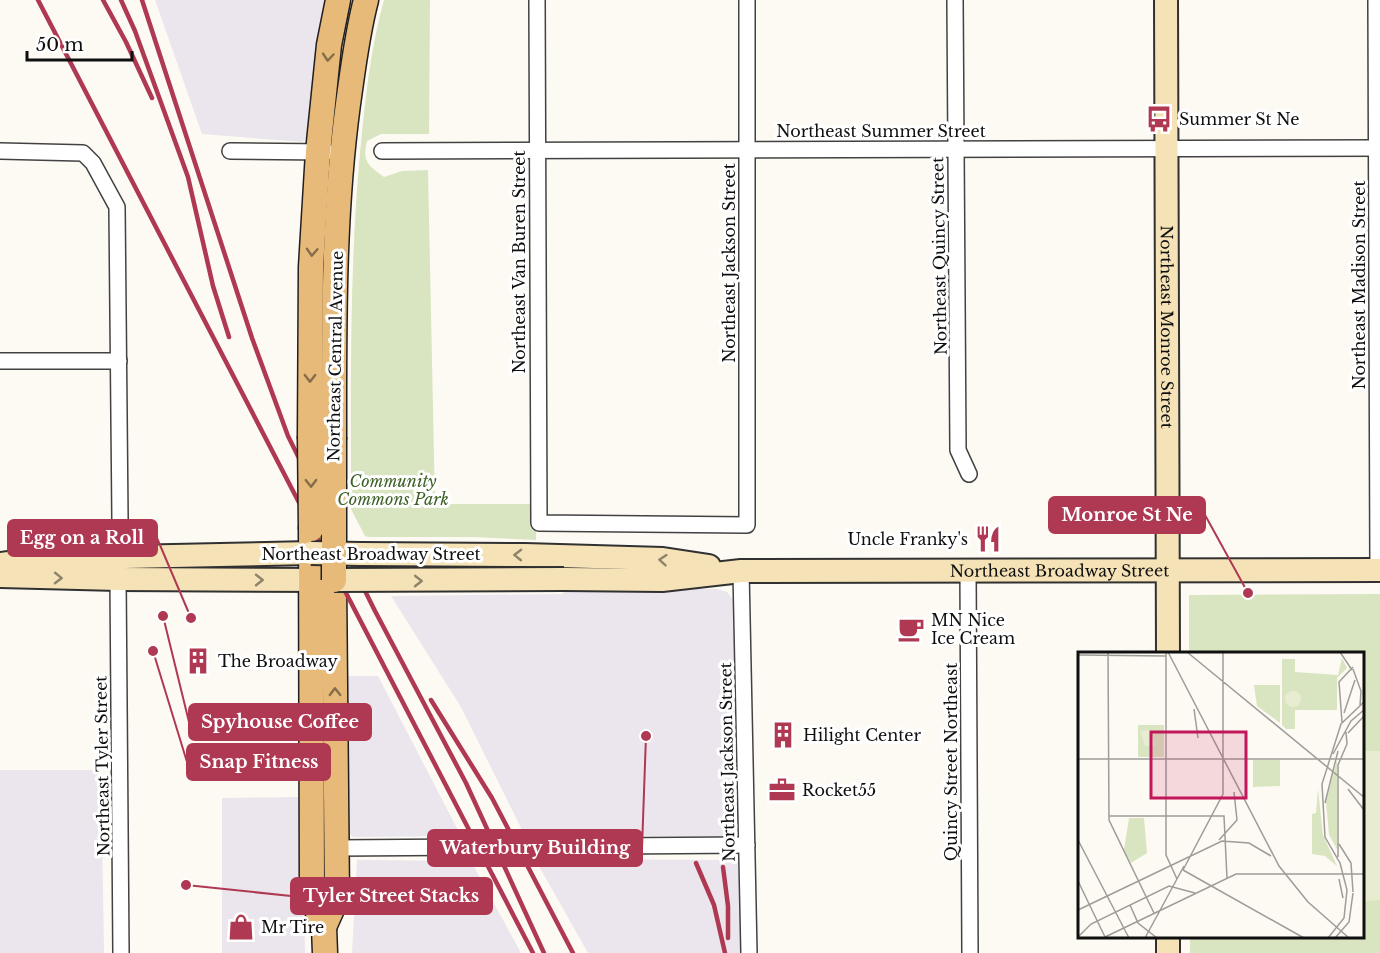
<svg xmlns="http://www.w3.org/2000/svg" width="1380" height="953" font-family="'Libre Baskerville',serif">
  <rect width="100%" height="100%" fill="#fdfaf3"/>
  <g fill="#ebe5ed">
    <path d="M 155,0 L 332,0 L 312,134 L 302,142 L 202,134 Z"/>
    <path d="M 563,589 L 717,589 L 727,592 L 736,603 L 736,832 L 732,836 L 525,836 L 461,707 L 391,596 L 563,594 Z"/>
    <path d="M 345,676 L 378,676 L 461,836 L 353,837 L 345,828 Z"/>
    <path d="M 0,770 L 101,770 L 104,953 L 0,953 Z"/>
    <path d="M 302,797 L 305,953 L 222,953 L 222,798 Z"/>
    <path d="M 535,859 L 737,860 L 741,869 L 742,953 L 588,953 Z"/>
    <path d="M 357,860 L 471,861 L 521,953 L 352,953 Z"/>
  </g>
  <g fill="#d9e5c0">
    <path d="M 384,0 L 430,0 L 429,134 L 381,134 L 367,141 C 362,162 368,165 384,177 L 402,171 L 428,170 L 435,504 L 536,504 L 536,540 L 473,537 L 369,537 L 365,536 L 351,509 C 351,390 349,272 360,153 C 365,101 370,50 384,0 Z"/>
    <path d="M 1380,594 L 1380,953 L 1190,953 L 1190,937 L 1364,936 L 1364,653 L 1189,653 L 1189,595 Z"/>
  </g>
  <path fill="#e8edd1" d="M 1364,751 L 1380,751 L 1380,900 L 1364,901 Z"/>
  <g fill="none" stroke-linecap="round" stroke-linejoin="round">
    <g stroke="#424242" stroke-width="18">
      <g id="street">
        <path d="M 537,0 L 539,523 L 747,525 L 747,0"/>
        <path d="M 955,0 L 958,450 L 969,474"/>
        <path d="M 1376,0 L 1378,570"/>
        <path d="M 0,151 L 83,153 L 93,163 L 117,207 L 120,520"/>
        <path d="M 230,151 L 327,152"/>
        <path d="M 382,151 L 1380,148"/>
        <path d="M 0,361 L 119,361"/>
        <path d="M 741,571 L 749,953"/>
        <path d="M 968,571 L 970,953"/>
        <path d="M 118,579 L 121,953"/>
        <path d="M 337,848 L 747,845"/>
      </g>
    </g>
    <g stroke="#313131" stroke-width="26">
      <g id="secondary">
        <path id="s1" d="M 1166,0 L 1168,653"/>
        <path d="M 360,554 L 525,555 L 663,559 L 709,566"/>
        <path d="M 0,564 L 38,559 L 78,558 L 311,553"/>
        <path d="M 0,576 L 118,579 L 328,580"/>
        <path id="s2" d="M 564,579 L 662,580 L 741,571 L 1380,570"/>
        <path d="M 1168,936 L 1168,953"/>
      </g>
    </g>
    <g stroke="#202020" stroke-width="27">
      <g id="primary">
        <path d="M 310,436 L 311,267 L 318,152 L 329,45 L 338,0"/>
        <path d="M 334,437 C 334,326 333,215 348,104 C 353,69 357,34 366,0"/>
        <path d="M 311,529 L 312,898 L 324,927 L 325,953"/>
        <path d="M 324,927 L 337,898 L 334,580"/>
      </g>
    </g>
    <use href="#street" stroke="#fff" stroke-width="15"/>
    <use href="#secondary" stroke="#f5e3b7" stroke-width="22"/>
    <use href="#primary" stroke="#e7ba79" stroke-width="24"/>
    <g stroke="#af3852" stroke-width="4.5">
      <path d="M 38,0 L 533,953"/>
      <path d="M 103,0 L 126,42 L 152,98"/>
      <path d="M 121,0 L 135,31 L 188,177 L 213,286 L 229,337"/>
      <path d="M 142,0 L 252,338 L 288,436 L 375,611 L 466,783 L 544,953"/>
      <path d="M 431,700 L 492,798 L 573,953"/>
      <path d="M 696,863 L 714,905 L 725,953"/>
      <path d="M 723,867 L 728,906 L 728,938"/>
    </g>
    <g stroke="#313131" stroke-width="26" stroke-linecap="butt">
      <g id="secondary-bridge">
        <path d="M 311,553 L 360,554"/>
        <path d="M 334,580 L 564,579"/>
      </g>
    </g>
    <g stroke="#202020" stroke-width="27" stroke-linecap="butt">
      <g id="primary-bridge">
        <path d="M 310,436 L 311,529"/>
        <path d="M 334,580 L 334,437"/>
      </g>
    </g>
    <use href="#secondary-bridge" stroke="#f5e3b7" stroke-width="22"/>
    <use href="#primary-bridge" stroke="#e7ba79" stroke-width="24"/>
  </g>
  <defs><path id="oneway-chevron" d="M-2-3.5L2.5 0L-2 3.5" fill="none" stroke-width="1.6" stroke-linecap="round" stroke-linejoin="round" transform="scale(1.5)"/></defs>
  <g stroke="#866d49">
    <use href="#oneway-chevron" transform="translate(328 57) rotate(95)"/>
    <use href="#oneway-chevron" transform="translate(312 252) rotate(93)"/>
    <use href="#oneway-chevron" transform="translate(310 378) rotate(90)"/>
    <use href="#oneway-chevron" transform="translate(311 483) rotate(89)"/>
    <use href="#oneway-chevron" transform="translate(335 692) rotate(-91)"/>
  </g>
  <g stroke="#8e846b">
    <use href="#oneway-chevron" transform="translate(518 555) rotate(-179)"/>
    <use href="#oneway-chevron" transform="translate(663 560) rotate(-175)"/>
    <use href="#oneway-chevron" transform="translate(58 578) rotate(1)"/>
    <use href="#oneway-chevron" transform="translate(259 580)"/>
    <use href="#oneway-chevron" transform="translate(418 581)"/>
  </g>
  <defs>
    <g id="bus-bare" transform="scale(2.07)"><path d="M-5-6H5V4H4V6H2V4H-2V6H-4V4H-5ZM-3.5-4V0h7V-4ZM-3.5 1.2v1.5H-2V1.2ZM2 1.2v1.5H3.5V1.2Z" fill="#af3852" stroke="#fff" stroke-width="2.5" paint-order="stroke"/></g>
    <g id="restaurant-bare" transform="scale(2.07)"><path d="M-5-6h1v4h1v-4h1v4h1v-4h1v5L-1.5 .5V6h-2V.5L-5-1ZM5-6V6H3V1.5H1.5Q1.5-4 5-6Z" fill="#af3852" stroke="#fff" stroke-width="2.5" paint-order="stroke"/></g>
    <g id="cafe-bare" transform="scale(2.07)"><path d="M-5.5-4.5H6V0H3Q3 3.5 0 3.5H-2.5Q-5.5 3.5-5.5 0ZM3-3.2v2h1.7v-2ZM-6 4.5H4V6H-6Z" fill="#af3852" stroke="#fff" stroke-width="2.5" paint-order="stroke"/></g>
    <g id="building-bare" transform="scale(2.07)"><path d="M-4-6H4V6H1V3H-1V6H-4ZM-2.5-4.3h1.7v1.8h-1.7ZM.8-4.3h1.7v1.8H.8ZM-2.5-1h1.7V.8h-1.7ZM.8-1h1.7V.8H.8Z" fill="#af3852" stroke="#fff" stroke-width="2.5" paint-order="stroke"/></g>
    <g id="office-bare" transform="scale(2.07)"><path d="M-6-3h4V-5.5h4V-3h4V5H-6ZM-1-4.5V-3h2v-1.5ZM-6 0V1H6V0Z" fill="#af3852" stroke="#fff" stroke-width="2.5" paint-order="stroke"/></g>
    <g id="shop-bare" transform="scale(2.07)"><path d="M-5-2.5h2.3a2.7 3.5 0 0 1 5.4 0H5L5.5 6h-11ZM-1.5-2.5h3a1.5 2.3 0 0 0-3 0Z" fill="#af3852" stroke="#fff" stroke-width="2.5" paint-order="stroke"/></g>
  </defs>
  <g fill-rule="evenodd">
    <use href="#bus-bare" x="1159" y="119"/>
    <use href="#restaurant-bare" x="988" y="539"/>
    <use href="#cafe-bare" x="911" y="629"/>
    <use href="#building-bare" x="198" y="661"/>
    <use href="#building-bare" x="783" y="735"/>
    <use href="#office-bare" x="782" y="790"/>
    <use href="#shop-bare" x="241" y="927"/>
  </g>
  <g text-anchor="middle" stroke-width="6" stroke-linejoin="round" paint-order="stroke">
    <g font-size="16" fill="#0f0f0f" stroke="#fff" text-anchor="start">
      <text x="1179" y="125">Summer St Ne</text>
      <text x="968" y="545" text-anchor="end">Uncle Franky's</text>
      <text x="931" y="626">MN Nice<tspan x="931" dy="18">Ice Cream</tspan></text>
      <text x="218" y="667">The Broadway</text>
      <text x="803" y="741">Hilight Center</text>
      <text x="802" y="796">Rocket55</text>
      <text x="261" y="933">Mr Tire</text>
    </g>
    <g font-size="16" fill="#0f0f0f" stroke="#fff">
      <text x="881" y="137">Northeast Summer Street</text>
      <text transform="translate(939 256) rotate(-91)" y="6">Northeast Quincy Street</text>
      <text transform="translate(519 262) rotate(-90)" y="6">Northeast Van Buren Street</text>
      <text transform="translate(729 263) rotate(-90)" y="6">Northeast Jackson Street</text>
      <text transform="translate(1359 285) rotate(-90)" y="6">Northeast Madison Street</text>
      <text dy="6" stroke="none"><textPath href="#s1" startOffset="327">Northeast Monroe Street</textPath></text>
      <text transform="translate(335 356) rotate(-89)" y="6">Northeast Central Avenue</text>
      <text x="371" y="560">Northeast Broadway Street</text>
      <text dy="6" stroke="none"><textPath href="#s2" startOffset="496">Northeast Broadway Street</textPath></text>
      <text transform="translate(727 762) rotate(-91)" y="6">Northeast Jackson Street</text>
      <text transform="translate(951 762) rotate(-90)" y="6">Quincy Street Northeast</text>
      <text transform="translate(102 766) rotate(-91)" y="6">Northeast Tyler Street</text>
    </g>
    <g font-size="16" font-style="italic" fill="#3d6027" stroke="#fff">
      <text x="393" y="487">Community<tspan x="393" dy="18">Commons Park</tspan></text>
    </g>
  </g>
  <g transform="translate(1078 652)">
    <rect width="286" height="286" fill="#fdfaf3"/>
    <path d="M 264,6 L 269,16 L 259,26 L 259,58 L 217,58 L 217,77 L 208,77 L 204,73 L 204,7 L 217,7 L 217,20 L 260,23 ZM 176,33 L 202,33 L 202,71 L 179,54 ZM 60,73 L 86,73 L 86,105 L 60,105 ZM 175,108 L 202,108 L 202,134 L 175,135 ZM 259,108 L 259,197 L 251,183 L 248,150 ZM 240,137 L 245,183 L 259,214 L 247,204 L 234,202 L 234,162 L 238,161 ZM 51,166 L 66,166 L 69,201 L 53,211 L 46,198 Z" fill="#d9e5c0"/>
    <path d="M207 47a8 8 0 1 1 16 0a8 8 0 1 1-16 0ZM 72,78 L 77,93 L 67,94 L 62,79 Z" fill="#e8edd1"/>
    <path fill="none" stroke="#9e9c98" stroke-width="1.5" d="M 30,0 L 31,168 L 76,261M 88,0 L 88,203 L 99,227M 90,0 L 201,214 L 230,250 L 271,286M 109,0 L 287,146M 262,0 L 274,18M 0,3 L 88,4M 275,17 L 283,39 L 282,54M 116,57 L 120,86M 266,61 L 277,28M 264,70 L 261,30 L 275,15M 270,81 L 287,63M 255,102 L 273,69 L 287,57M 0,107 L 287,107M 270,137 L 286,158M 247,151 L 260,99M 31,164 L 146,164 L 149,226M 0,188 L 51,286M 141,188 L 159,168 L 156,140M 261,192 L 273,211 L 275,240M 260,205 L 260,113 L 269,92 L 268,80M 105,218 L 226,286M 105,218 L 145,142 L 145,0M 261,227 L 265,246M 0,229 L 27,285M 52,253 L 60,271 L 79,286M 0,258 L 144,189 L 171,191 L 193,204M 0,285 L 13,272 L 91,234 L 117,241M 25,286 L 158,222 L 287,222M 67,286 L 106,214M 250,286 L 266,266 L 269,238 L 262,211 L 247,185 L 244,132 L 263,72 L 287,49M 257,286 L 271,270 L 275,241"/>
    <path fill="#c2185b" fill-opacity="0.15" stroke="#c2185b" stroke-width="3" d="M 73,80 L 168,80 L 168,146 L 73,146 Z"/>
    <rect width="286" height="286" fill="none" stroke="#0f0f0f" stroke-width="3"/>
  </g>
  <path fill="none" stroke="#af3852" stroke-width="2" d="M1248 593L1205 515M191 618L157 538M163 616L189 722M153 651L187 762M646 736L642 848M186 885L291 896"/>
  <g fill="#af3852" stroke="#fff" stroke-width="2">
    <circle cx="1248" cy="593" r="6"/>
    <circle cx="191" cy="618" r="6"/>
    <circle cx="163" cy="616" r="6"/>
    <circle cx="153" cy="651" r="6"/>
    <circle cx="646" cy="736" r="6"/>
    <circle cx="186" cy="885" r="6"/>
  </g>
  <g fill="#af3852" stroke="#af3852" stroke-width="2">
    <rect x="1049" y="497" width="156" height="36" rx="6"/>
    <rect x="8" y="520" width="149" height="36" rx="6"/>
    <rect x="189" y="704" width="182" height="36" rx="6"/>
    <rect x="187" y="744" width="143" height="36" rx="6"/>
    <rect x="428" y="830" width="214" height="36" rx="6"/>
    <rect x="291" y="878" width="201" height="36" rx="6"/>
  </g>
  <g font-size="18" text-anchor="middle" font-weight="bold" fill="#fff">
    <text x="1127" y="521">Monroe St Ne</text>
    <text x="82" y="544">Egg on a Roll</text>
    <text x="280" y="728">Spyhouse Coffee</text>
    <text x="259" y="768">Snap Fitness</text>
    <text x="535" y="854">Waterbury Building</text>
    <text x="391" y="902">Tyler Street Stacks</text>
  </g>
  <path d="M27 51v9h105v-9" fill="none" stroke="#0f0f0f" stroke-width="3"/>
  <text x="36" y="51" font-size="18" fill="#0f0f0f" stroke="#ffffff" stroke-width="4.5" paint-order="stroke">50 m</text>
</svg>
